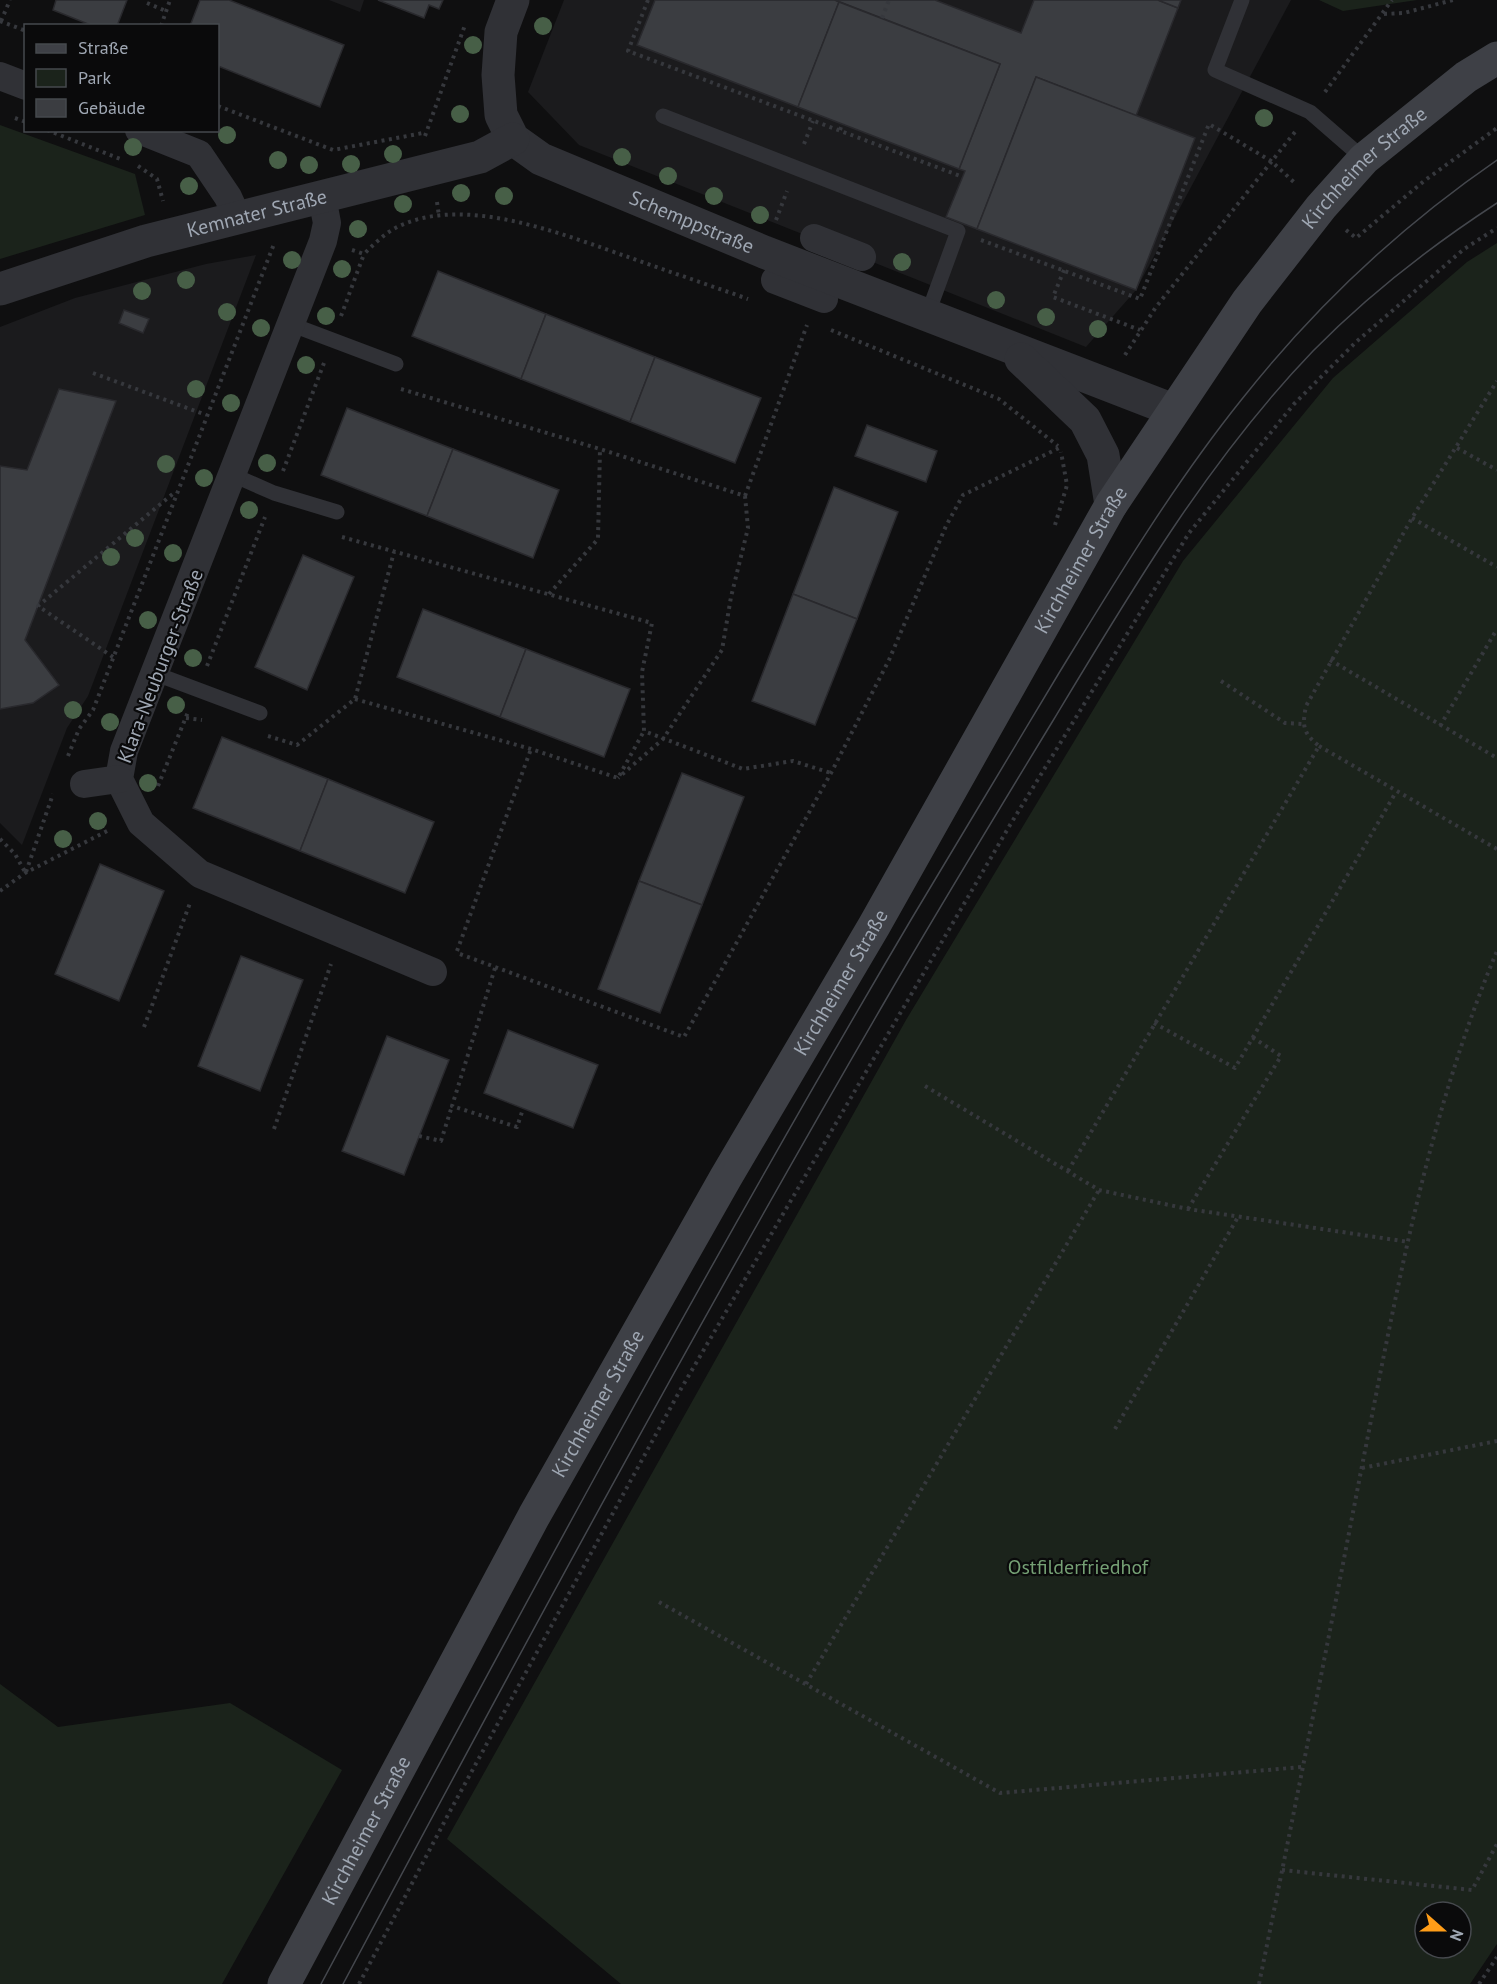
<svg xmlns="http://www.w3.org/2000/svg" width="1497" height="1984" font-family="'PT Sans',sans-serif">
  <rect width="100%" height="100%" fill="#0f0f10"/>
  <g fill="#1b1b1d">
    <path d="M 329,0 L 364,0 L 360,12 Z"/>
    <path d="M 564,0 L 1291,0 L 1136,290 L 1086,347 L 579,145 L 528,92 Z"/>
    <path d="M 256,255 L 88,696 L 67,728 L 22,845 L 0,823 L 0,327 L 75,298 L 206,264 Z"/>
  </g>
  <g fill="#1b231b" fill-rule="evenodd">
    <path d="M 1319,0 L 1417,0 L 1343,11 Z"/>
    <path d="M 0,125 L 135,174 L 145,215 L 0,259 Z"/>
    <path d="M 1497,243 L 1497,1944 L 1470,1984 L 621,1984 L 447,1839 L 906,1020 L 1183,561 L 1333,378 L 1467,262 ZM 1425,1912 L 1461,1912 L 1461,1948 L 1425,1948 Z"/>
    <path d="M 0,1684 L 58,1727 L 230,1703 L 342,1770 L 222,1984 L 0,1984 Z"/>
  </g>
  <g fill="#3b3d41" stroke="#29292d" stroke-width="1.5">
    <path d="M 56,0 L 127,0 L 117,26 L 93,26 L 53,10 Z"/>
    <path d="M 200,0 L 229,0 L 344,45 L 320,107 L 218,66 L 218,26 L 190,26 Z"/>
    <path d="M 378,0 L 443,0 L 439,9 L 429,5 L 424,18 Z"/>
    <path d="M 655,0 L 835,0 L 839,2 L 798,107 L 637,45 Z"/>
    <path d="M 835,0 L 935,0 L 1021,33 L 1034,0 L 1158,0 L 1178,8 L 1136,116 L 1036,77 L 977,229 L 946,217 L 965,171 L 959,169 L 1000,64 Z"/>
    <path d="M 1158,0 L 1181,0 L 1178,8 Z"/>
    <path d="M 839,2 L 1000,64 L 959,169 L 798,107 Z"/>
    <path d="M 1036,77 L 1195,138 L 1136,290 L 977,229 Z"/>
    <path d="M 438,271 L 546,314 L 521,379 L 412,336 Z"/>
    <path d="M 124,310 L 149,319 L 143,333 L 119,323 Z"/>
    <path d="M 546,314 L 655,357 L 630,422 L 521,379 Z"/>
    <path d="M 655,357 L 761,398 L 735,463 L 630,422 Z"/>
    <path d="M 59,389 L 116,401 L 25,640 L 59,685 L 33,703 L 0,709 L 0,466 L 27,470 Z"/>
    <path d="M 347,408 L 453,449 L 427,516 L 321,475 Z"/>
    <path d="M 867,425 L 937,451 L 926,482 L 855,456 Z"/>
    <path d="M 453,449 L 559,490 L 533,558 L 427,516 Z"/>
    <path d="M 834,487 L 898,512 L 857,619 L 793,594 Z"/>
    <path d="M 303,555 L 354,577 L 307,690 L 255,667 Z"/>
    <path d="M 793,594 L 857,619 L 815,725 L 752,701 Z"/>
    <path d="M 423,609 L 526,649 L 500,717 L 397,677 Z"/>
    <path d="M 526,649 L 630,689 L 604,757 L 500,717 Z"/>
    <path d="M 222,737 L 328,779 L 300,851 L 193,808 Z"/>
    <path d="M 682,773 L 744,797 L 702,905 L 639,881 Z"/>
    <path d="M 328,779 L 434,822 L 405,893 L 300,851 Z"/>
    <path d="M 100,864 L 164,891 L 119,1001 L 55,974 Z"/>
    <path d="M 639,881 L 702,905 L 660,1013 L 598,989 Z"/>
    <path d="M 241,956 L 303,980 L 260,1091 L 198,1066 Z"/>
    <path d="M 508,1030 L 598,1065 L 573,1128 L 484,1093 Z"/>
    <path d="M 387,1036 L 449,1060 L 404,1175 L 342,1151 Z"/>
  </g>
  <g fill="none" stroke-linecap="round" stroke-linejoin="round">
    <g stroke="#36383d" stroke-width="4" stroke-dasharray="3 4.5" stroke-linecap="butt">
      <path d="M 648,0 L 628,51 L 963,177"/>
      <path d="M 147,3 L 166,11"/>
      <path d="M 1384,14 L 1404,13 L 1453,0"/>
      <path d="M 882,18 L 889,0"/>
      <path d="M 0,21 L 26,31"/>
      <path d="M 1,21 L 10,0"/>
      <path d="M 161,26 L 170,0"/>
      <path d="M 1325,92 L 1392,0"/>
      <path d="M 218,106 L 333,150 L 423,133"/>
      <path d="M 15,118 L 26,122"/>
      <path d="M 47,130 L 123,160"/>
      <path d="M 840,130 L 842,124"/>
      <path d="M 425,136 L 465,25"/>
      <path d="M 804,144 L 813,121"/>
      <path d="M 138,166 L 157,179 L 163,201"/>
      <path d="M 437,202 L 439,216"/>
      <path d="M 776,220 L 787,191"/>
      <path d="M 1346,230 L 1356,238 L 1424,181 L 1497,128"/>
      <path d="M 981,240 L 1140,299 L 1209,124 L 1271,161 L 1296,184"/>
      <path d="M 352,250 L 364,254 C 376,242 388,230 404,224 C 471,196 567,236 631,258 C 670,272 709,285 748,299"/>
      <path d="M 1064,270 L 1053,297 L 1140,330"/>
      <path d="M 341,316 L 364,254"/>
      <path d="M 831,330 L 999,399 L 1058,446"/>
      <path d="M 1125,355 L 1156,307 L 1295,132"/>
      <path d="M 93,373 L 206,415"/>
      <path d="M 401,389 L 600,449 L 745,496 L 748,528 L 731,597 L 722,650 L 663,739 L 618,778"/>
      <path d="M 1457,448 L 1497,470"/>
      <path d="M 283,471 L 324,363"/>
      <path d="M 745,496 L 807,325"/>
      <path d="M 1412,518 L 1497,567"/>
      <path d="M 1055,525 L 1067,485 L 1061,452"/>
      <path d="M 342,537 L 652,623 L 642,672 L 644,731 L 743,769 L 793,761 L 831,773"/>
      <path d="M 549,594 L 598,539 L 600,449"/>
      <path d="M 113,657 L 38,606 L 175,492"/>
      <path d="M 1330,660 L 1497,758"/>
      <path d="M 207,666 L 265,517"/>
      <path d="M 1221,681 L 1285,723 L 1302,724"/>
      <path d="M 355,699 L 531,749 L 618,778 L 644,731"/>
      <path d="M 186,718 L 202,720"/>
      <path d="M 1440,726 L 1497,629"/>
      <path d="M 268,736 L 297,745 L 355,699 L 394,552"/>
      <path d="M 1319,746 L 1497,849"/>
      <path d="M 68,756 L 79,729 L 93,710 L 274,244"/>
      <path d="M 158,786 L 188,712"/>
      <path d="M 0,839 L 15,854 L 25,872"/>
      <path d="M 26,872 L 53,794"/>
      <path d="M 0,891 L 25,873 L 109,830"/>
      <path d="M 457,951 L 531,749"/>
      <path d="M 460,954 L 684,1037 L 831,773 L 889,660 L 946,526 L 963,495 L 1061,447"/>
      <path d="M 495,968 L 452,1106 L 517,1127 L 523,1109"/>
      <path d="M 1154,1023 L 1235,1068 L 1396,792"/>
      <path d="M 144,1027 L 190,903"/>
      <path d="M 925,1086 L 1099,1190 L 1188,1209 L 1409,1242"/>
      <path d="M 274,1129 L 331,964"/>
      <path d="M 419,1136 L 441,1141 L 452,1106"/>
      <path d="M 1068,1171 L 1319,746 C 1303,733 1302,726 1306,706 L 1412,518 L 1497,381"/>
      <path d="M 1188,1209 L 1281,1056 L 1252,1037"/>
      <path d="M 1115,1429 L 1238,1217"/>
      <path d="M 1362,1468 L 1497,1441"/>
      <path d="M 659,1602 L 1000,1793 L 1302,1767"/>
      <path d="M 806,1684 L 1099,1190"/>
      <path d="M 1282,1870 L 1472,1890 L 1497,1844"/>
      <path d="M 359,1984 L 449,1813 L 678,1394 L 1010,825 L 1189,533 L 1294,404 L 1356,342 L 1464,249 L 1497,228"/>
      <path d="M 1259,1984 C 1294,1813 1328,1642 1361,1471 C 1396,1295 1427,1117 1497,951"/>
      <path d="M 1479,1984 L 1497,1957"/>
    </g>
    <g stroke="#303136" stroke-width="15">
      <path d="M 1242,0 L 1215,70 L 1310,112 L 1364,159"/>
      <path d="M 663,116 L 958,231 L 927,316"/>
      <path d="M 290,324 L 396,364"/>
      <path d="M 233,475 L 274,493 L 337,512"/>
      <path d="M 156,674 L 260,713"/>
    </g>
    <g stroke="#303136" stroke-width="28">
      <path d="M 0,76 L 26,86"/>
      <path d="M 139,130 L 199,154 L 228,197 L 238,219"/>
      <path d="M 322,197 L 327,223 L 323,241 L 124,751 L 119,779 L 141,823 L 200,874 L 433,972"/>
      <path d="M 814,238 L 862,257"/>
      <path d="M 775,280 L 824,299"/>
      <path d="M 84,784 L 119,779"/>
    </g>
    <g stroke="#303136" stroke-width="33">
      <path id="s1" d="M 513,0 L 501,32 L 498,75 L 501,115 L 513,139 L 541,159 L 764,252 L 1173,410"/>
      <path id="s2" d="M 0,289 L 146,241 L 480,157 L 513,139"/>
      <path d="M 1021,359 L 1085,420 L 1103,455 L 1111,505"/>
    </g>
    <path stroke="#3e4046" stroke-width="33" id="s3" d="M 284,1984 L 534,1516 L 726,1177 L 874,926 L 1111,505 L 1247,302 L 1321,207 L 1364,159 L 1466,77 L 1497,58"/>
    <g stroke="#44474d" stroke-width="1.5">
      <path d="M 321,1984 C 513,1626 705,1268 912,918 C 961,836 1010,755 1059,673 C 1116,580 1173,485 1242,399 C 1314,308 1401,226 1497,160"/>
      <path d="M 343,1984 C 520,1652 699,1321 888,996 C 942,903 998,811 1054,719 C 1131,591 1209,459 1313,351 C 1368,295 1431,246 1497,203"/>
    </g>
  </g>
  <g fill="#475f47">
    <circle cx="543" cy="26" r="9"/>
    <circle cx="473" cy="45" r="9"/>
    <circle cx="460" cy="114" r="9"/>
    <circle cx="1264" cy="118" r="9"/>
    <circle cx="227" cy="135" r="9"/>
    <circle cx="133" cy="147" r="9"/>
    <circle cx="393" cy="154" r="9"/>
    <circle cx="622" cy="157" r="9"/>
    <circle cx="278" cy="160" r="9"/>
    <circle cx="351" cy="164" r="9"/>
    <circle cx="309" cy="165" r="9"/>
    <circle cx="668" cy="176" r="9"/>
    <circle cx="189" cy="186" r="9"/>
    <circle cx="461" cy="193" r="9"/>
    <circle cx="504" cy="196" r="9"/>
    <circle cx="714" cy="196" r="9"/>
    <circle cx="403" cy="204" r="9"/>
    <circle cx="760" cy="215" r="9"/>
    <circle cx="358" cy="229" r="9"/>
    <circle cx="292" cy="260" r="9"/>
    <circle cx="902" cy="262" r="9"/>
    <circle cx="342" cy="269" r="9"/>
    <circle cx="186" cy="280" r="9"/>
    <circle cx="142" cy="291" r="9"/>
    <circle cx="996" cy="300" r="9"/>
    <circle cx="227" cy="312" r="9"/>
    <circle cx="326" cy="316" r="9"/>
    <circle cx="1046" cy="317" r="9"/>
    <circle cx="261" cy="328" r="9"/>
    <circle cx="1098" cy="329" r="9"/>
    <circle cx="306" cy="365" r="9"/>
    <circle cx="196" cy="389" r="9"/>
    <circle cx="231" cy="403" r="9"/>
    <circle cx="267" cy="463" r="9"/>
    <circle cx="166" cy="464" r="9"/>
    <circle cx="204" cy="478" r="9"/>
    <circle cx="249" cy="510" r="9"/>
    <circle cx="135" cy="538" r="9"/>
    <circle cx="173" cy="553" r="9"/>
    <circle cx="111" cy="557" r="9"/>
    <circle cx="148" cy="620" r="9"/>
    <circle cx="193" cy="658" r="9"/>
    <circle cx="176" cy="705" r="9"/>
    <circle cx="73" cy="710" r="9"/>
    <circle cx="110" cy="722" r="9"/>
    <circle cx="148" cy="783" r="9"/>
    <circle cx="98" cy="821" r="9"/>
    <circle cx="63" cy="839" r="9"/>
  </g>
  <g text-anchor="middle" stroke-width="4.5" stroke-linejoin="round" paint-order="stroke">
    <g font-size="20" fill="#9fa7b3" stroke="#0a0a0b">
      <text dy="7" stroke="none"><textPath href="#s3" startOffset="2118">Kirchheimer Straße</textPath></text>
      <text dy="7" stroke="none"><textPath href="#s2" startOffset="268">Kemnater Straße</textPath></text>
      <text dy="7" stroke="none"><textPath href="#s1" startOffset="342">Schemppstraße</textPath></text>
      <text dy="7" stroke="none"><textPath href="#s3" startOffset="1632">Kirchheimer Straße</textPath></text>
      <text transform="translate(160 666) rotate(-69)" y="7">Klara-Neuburger-Straße</text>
      <text dy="7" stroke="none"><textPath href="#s3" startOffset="1146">Kirchheimer Straße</textPath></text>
      <text dy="7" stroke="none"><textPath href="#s3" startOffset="660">Kirchheimer Straße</textPath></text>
      <text dy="7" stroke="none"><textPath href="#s3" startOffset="174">Kirchheimer Straße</textPath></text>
    </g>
    <g font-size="20" fill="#75a074" stroke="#0a0a0b">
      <text x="1078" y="1574">Ostfilderfriedhof</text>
    </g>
  </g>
  <rect x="24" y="24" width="195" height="108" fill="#0a0a0b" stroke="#46494e" stroke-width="1.5"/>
  <rect x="36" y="44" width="30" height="9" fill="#3e4046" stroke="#46494e" stroke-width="1.5"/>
  <text x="78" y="54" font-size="18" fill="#9fa7b3">Straße</text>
  <rect x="36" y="69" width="30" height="18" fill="#1b231b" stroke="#46494e" stroke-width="1.5"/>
  <text x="78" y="84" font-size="18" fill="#9fa7b3">Park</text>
  <rect x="36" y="99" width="30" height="18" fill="#3b3d41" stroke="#46494e" stroke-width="1.5"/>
  <text x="78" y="114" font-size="18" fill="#9fa7b3">Gebäude</text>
  <g transform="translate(1443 1930) rotate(111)"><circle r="28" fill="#0a0a0b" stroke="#46494e" stroke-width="1.5"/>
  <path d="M0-4.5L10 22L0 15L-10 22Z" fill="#ff9d18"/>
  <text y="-9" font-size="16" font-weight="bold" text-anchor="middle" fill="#9fa7b3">N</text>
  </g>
</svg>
